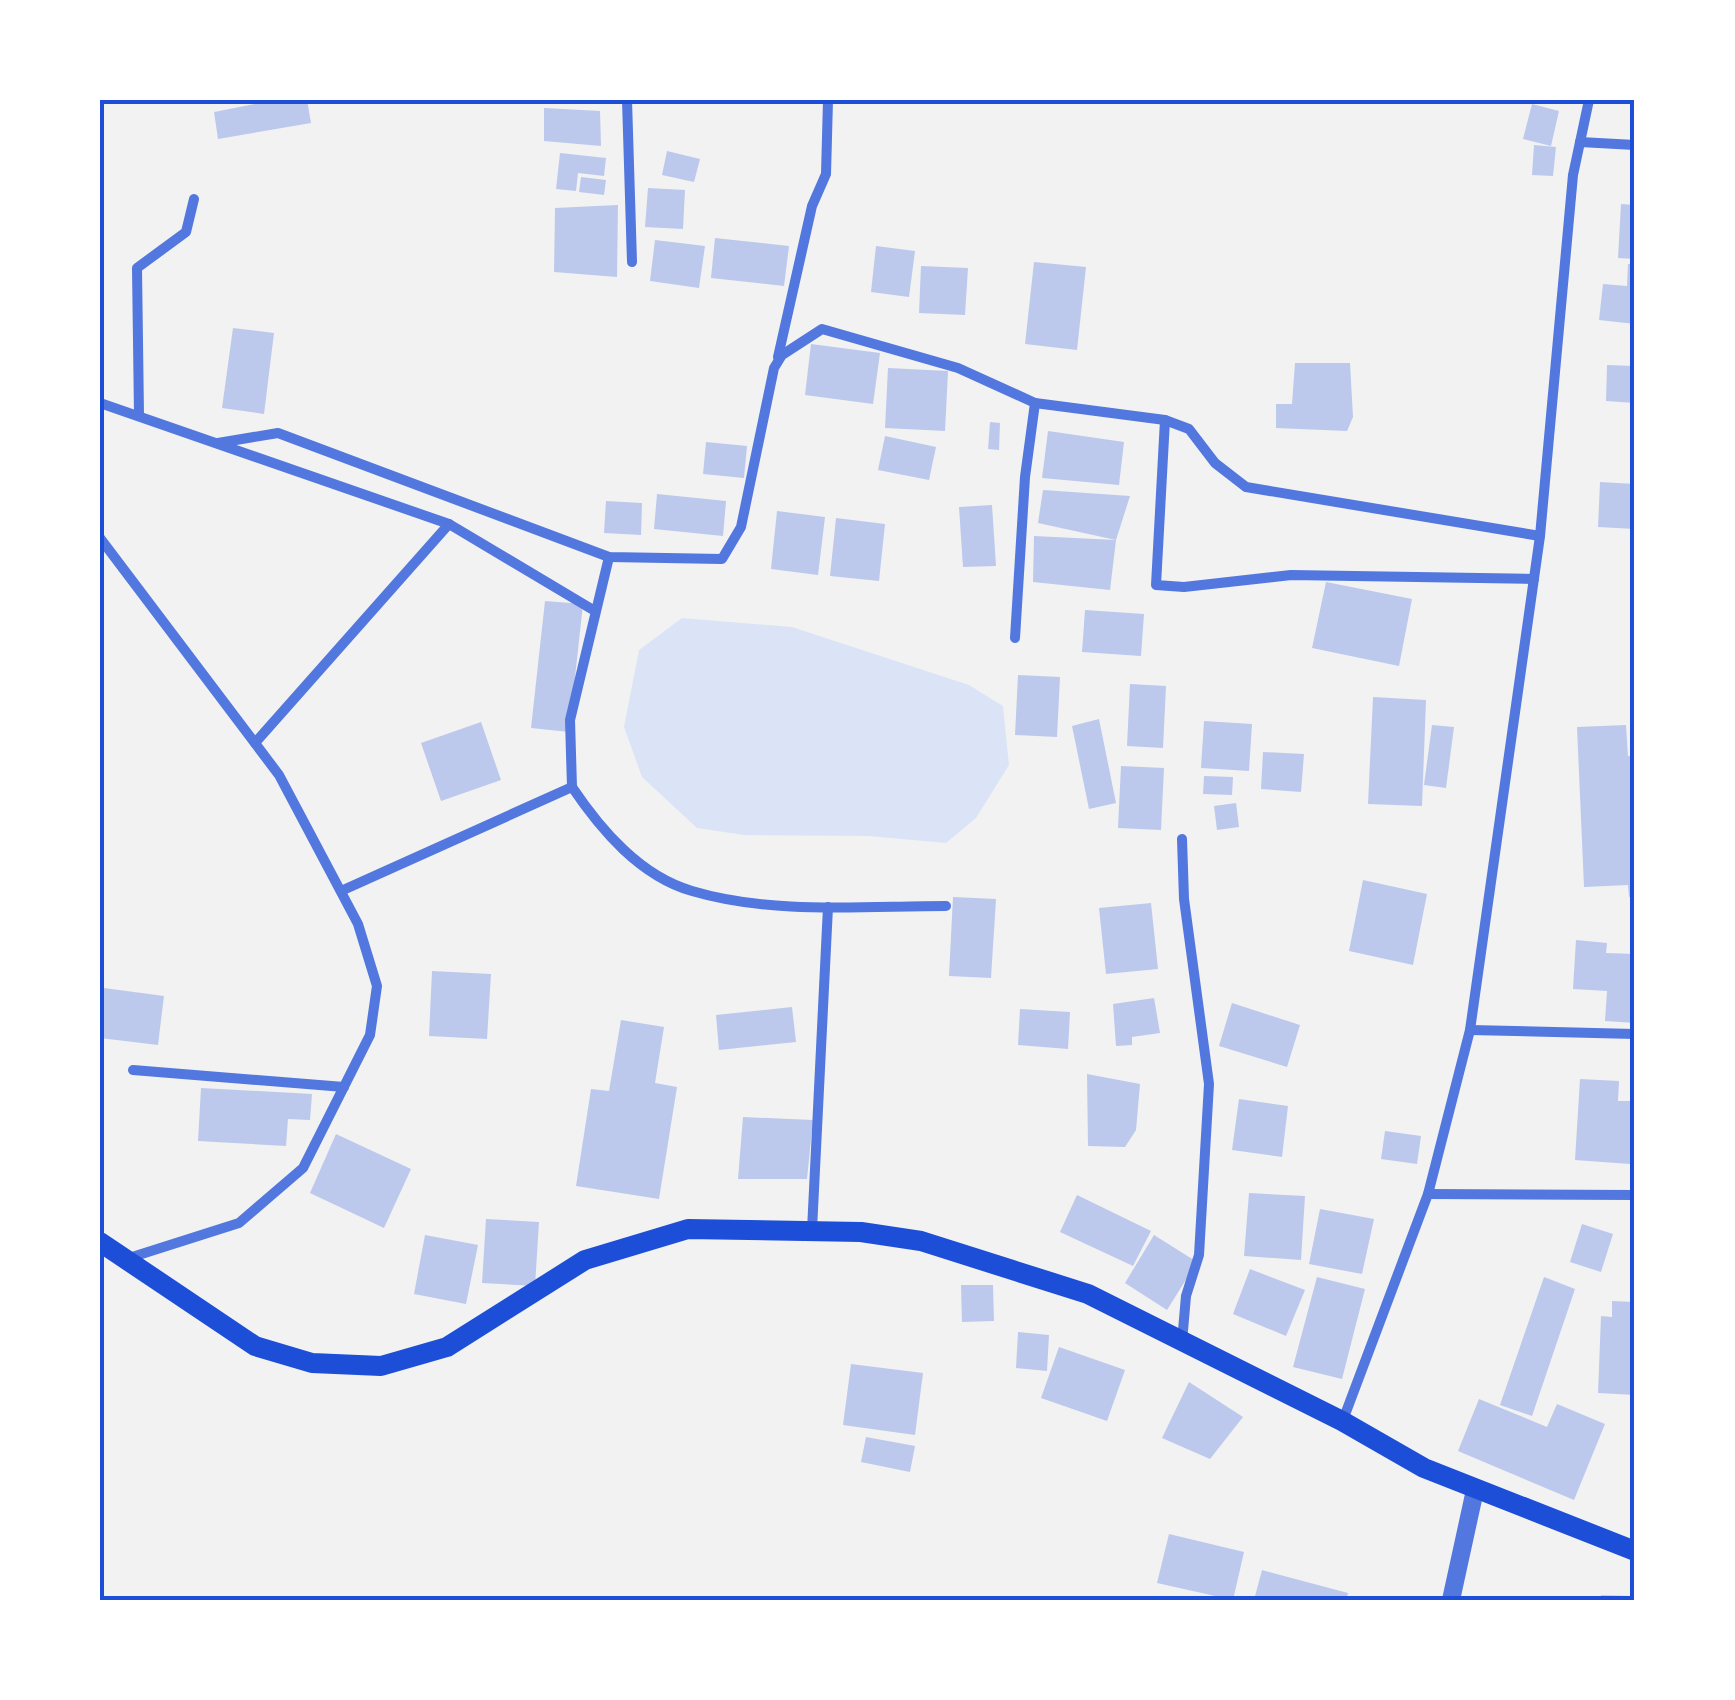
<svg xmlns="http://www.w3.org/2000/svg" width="1735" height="1700" font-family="'Titillium Web',sans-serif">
  <rect width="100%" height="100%" fill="#f2f2f2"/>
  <path fill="#dbe4f7" d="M 682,618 L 792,627 L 969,685 L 1003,706 L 1009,765 L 976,818 L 946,843 L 868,836 L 744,835 L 697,828 L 642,777 L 624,727 L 639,650 Z"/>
  <g fill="#bdc9ec">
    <path d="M 307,100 L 311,123 L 218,139 L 214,112 L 276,100 Z"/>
    <path d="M 1532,104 L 1559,111 L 1551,146 L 1523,139 Z"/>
    <path d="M 544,108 L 600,111 L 601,146 L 544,141 Z"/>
    <path d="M 1534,145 L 1556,147 L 1553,176 L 1532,175 Z"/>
    <path d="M 667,151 L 700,159 L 694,182 L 662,175 Z"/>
    <path d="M 560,153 L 606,158 L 604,176 L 578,173 L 576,191 L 556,189 Z"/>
    <path d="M 581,177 L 606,180 L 604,195 L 579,192 Z"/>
    <path d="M 648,188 L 685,190 L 683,229 L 645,227 Z"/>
    <path d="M 1621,204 L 1635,205 L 1635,259 L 1618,258 Z"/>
    <path d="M 618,205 L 617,277 L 554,272 L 555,208 Z"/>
    <path d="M 715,238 L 789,246 L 784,286 L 711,278 Z"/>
    <path d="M 655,240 L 705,246 L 699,288 L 650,281 Z"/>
    <path d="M 876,246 L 915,251 L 909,297 L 871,292 Z"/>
    <path d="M 1034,262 L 1086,267 L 1077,350 L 1025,344 Z"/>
    <path d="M 1628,264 L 1635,264 L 1635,324 L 1599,320 L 1603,284 L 1627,286 Z"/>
    <path d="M 921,266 L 968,268 L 965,315 L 919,313 Z"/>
    <path d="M 233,328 L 274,333 L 264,414 L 222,408 Z"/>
    <path d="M 811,344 L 880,353 L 873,404 L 805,395 Z"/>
    <path d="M 1295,363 L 1350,363 L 1353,417 L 1347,431 L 1276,428 L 1276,404 L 1292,404 Z"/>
    <path d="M 1607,365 L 1635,366 L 1635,403 L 1606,401 Z"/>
    <path d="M 888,368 L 948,371 L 945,431 L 885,428 Z"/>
    <path d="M 990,422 L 1000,423 L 999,450 L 988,449 Z"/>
    <path d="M 1048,431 L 1124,442 L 1119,485 L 1042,478 Z"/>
    <path d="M 885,436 L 936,447 L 929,480 L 878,470 Z"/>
    <path d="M 706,442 L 747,446 L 744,478 L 703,474 Z"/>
    <path d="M 1600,482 L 1635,484 L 1635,529 L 1598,527 Z"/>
    <path d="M 1043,490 L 1130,496 L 1116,540 L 1038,523 Z"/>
    <path d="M 657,494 L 726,501 L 723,536 L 654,529 Z"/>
    <path d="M 606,501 L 642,503 L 641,535 L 604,533 Z"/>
    <path d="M 992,505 L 996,566 L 963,567 L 959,507 Z"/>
    <path d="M 777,511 L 825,517 L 818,575 L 771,569 Z"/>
    <path d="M 836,518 L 885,524 L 879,581 L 830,576 Z"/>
    <path d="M 1034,536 L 1116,540 L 1110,590 L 1033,582 Z"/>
    <path d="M 1326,582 L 1412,599 L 1399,666 L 1312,648 Z"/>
    <path d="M 545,601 L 583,604 L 569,732 L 531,728 Z"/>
    <path d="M 1085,610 L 1144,614 L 1141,656 L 1082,652 Z"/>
    <path d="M 1018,675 L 1060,677 L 1057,737 L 1015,735 Z"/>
    <path d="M 1130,684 L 1166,686 L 1163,748 L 1127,746 Z"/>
    <path d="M 1373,697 L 1426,700 L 1422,806 L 1368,804 Z"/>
    <path d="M 1099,719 L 1116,803 L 1089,809 L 1072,726 Z"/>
    <path d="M 1204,721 L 1252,724 L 1249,771 L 1201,768 Z"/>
    <path d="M 481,722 L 501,780 L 441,801 L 421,743 Z"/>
    <path d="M 1432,725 L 1454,727 L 1446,788 L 1424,785 Z"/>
    <path d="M 1626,725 L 1628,756 L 1635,756 L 1635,896 L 1629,897 L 1628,885 L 1584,887 L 1577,727 Z"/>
    <path d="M 1263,752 L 1304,754 L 1301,792 L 1261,789 Z"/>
    <path d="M 1121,766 L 1164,768 L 1161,830 L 1118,828 Z"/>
    <path d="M 1204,776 L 1233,777 L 1232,795 L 1203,794 Z"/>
    <path d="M 1236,803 L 1239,827 L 1217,830 L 1214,806 Z"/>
    <path d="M 1363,880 L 1427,894 L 1413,965 L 1349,951 Z"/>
    <path d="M 953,897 L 996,899 L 991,978 L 949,976 Z"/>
    <path d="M 1151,903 L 1158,969 L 1106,974 L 1099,908 Z"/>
    <path d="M 1576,940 L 1607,943 L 1606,953 L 1635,954 L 1635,1023 L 1605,1021 L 1607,991 L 1573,989 Z"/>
    <path d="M 432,971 L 491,974 L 487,1039 L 429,1036 Z"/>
    <path d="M 104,988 L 164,996 L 158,1045 L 100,1038 Z"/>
    <path d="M 1154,998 L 1160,1033 L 1132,1037 L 1132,1045 L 1116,1046 L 1113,1004 Z"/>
    <path d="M 1232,1003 L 1300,1025 L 1287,1067 L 1219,1046 Z"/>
    <path d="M 792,1007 L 796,1042 L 719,1050 L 716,1015 Z"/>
    <path d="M 1020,1009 L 1070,1012 L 1068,1049 L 1018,1045 Z"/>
    <path d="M 621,1020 L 664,1027 L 655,1083 L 677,1087 L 659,1199 L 576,1186 L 591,1089 L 609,1091 Z"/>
    <path d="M 1087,1074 L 1140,1084 L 1136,1130 L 1125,1147 L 1088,1146 Z"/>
    <path d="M 1580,1079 L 1619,1081 L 1618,1101 L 1634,1101 L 1630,1164 L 1575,1160 Z"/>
    <path d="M 201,1088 L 312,1094 L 310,1120 L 288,1119 L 286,1146 L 198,1141 Z"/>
    <path d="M 1239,1099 L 1288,1106 L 1282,1157 L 1232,1150 Z"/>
    <path d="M 743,1117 L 813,1120 L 807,1179 L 738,1179 Z"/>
    <path d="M 1385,1131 L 1421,1136 L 1417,1164 L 1381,1159 Z"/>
    <path d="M 336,1134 L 411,1169 L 384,1228 L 310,1193 Z"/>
    <path d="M 1249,1193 L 1305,1196 L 1301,1260 L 1244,1256 Z"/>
    <path d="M 1077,1195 L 1151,1231 L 1133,1266 L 1060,1232 Z"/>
    <path d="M 1320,1209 L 1374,1219 L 1362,1274 L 1309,1264 Z"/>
    <path d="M 486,1219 L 539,1222 L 535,1286 L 482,1283 Z"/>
    <path d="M 1582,1224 L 1613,1234 L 1601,1272 L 1570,1262 Z"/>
    <path d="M 425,1235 L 478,1245 L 466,1304 L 414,1294 Z"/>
    <path d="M 1154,1235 L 1197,1262 L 1167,1310 L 1125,1283 Z"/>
    <path d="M 1250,1269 L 1305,1290 L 1286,1336 L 1233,1314 Z"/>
    <path d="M 1317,1277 L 1365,1289 L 1342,1379 L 1293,1367 Z"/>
    <path d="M 1544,1277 L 1575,1289 L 1532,1416 L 1500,1405 Z"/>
    <path d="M 961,1285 L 993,1285 L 994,1321 L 962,1322 Z"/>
    <path d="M 1612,1301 L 1634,1302 L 1631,1367 L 1635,1367 L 1635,1395 L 1598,1393 L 1601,1316 L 1612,1317 Z"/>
    <path d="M 1018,1332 L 1049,1335 L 1047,1371 L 1016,1368 Z"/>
    <path d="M 1059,1347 L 1125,1370 L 1107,1421 L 1041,1398 Z"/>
    <path d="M 851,1364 L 923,1373 L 915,1435 L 843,1425 Z"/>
    <path d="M 1189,1382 L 1243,1417 L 1210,1459 L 1162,1438 Z"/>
    <path d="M 1479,1399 L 1547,1427 L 1557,1404 L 1605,1424 L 1574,1500 L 1458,1451 Z"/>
    <path d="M 866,1437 L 915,1446 L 910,1472 L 861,1462 Z"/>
    <path d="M 1169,1534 L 1244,1552 L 1233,1600 L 1157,1583 Z"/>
    <path d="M 1262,1570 L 1348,1593 L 1346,1600 L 1254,1600 Z"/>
    <path d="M 1601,1595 L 1635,1596 L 1635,1600 L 1600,1600 Z"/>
  </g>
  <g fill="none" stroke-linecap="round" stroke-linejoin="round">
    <g stroke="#5277de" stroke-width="10">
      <path d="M 627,100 L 632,262"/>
      <path d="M 1580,142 L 1635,145"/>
      <path d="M 778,357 L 812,206 L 826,174 L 828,100"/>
      <path d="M 100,403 L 449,524 L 595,611"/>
      <path d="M 139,415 L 137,268 L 186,232 L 194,199"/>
      <path d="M 1165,420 L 1156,585 L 1184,587 L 1291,575 L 1534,579"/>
      <path d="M 218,443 L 278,433 L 609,557 L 722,559 L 741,527 L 774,368 L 782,355 L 822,329 L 958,368 L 1035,403 L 1165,420 L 1189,429 L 1215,463 L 1246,487 L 1540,536"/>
      <path d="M 100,538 L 279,775 L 358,924 L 377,986 L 370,1035 L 303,1168 L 239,1223 L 129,1258"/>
      <path d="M 1015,638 L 1025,477 L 1035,403"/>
      <path d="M 255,743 L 449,524"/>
      <path d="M 572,787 C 601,830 640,876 692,891 C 773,915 863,906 946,906"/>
      <path d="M 1182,839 L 1184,899 L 1209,1084 L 1199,1255 L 1186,1296 L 1182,1342"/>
      <path d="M 341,891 L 572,787 L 570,720 L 609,557"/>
      <path d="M 1470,1030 L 1635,1034"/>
      <path d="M 133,1070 L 344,1087"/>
      <path d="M 1428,1194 L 1635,1195"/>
      <path d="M 812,1230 L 828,907"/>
      <path d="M 1343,1420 L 1428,1194 L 1470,1030 L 1540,536 L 1573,175 L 1589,100"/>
    </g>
    <path stroke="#5277de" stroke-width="18" d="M 1451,1600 L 1475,1490"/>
    <path stroke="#1d4ed8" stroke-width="20" d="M 100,1242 L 255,1346 L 312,1363 L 381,1366 L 447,1347 L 585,1260 L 688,1229 L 861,1232 L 921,1241 L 1088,1294 L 1342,1421 L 1424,1468 L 1635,1551"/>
  </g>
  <rect width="1735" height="1700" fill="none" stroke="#ffffff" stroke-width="205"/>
  <rect x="102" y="102" width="1530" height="1496" fill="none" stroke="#1d4ed8" stroke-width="4"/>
</svg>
